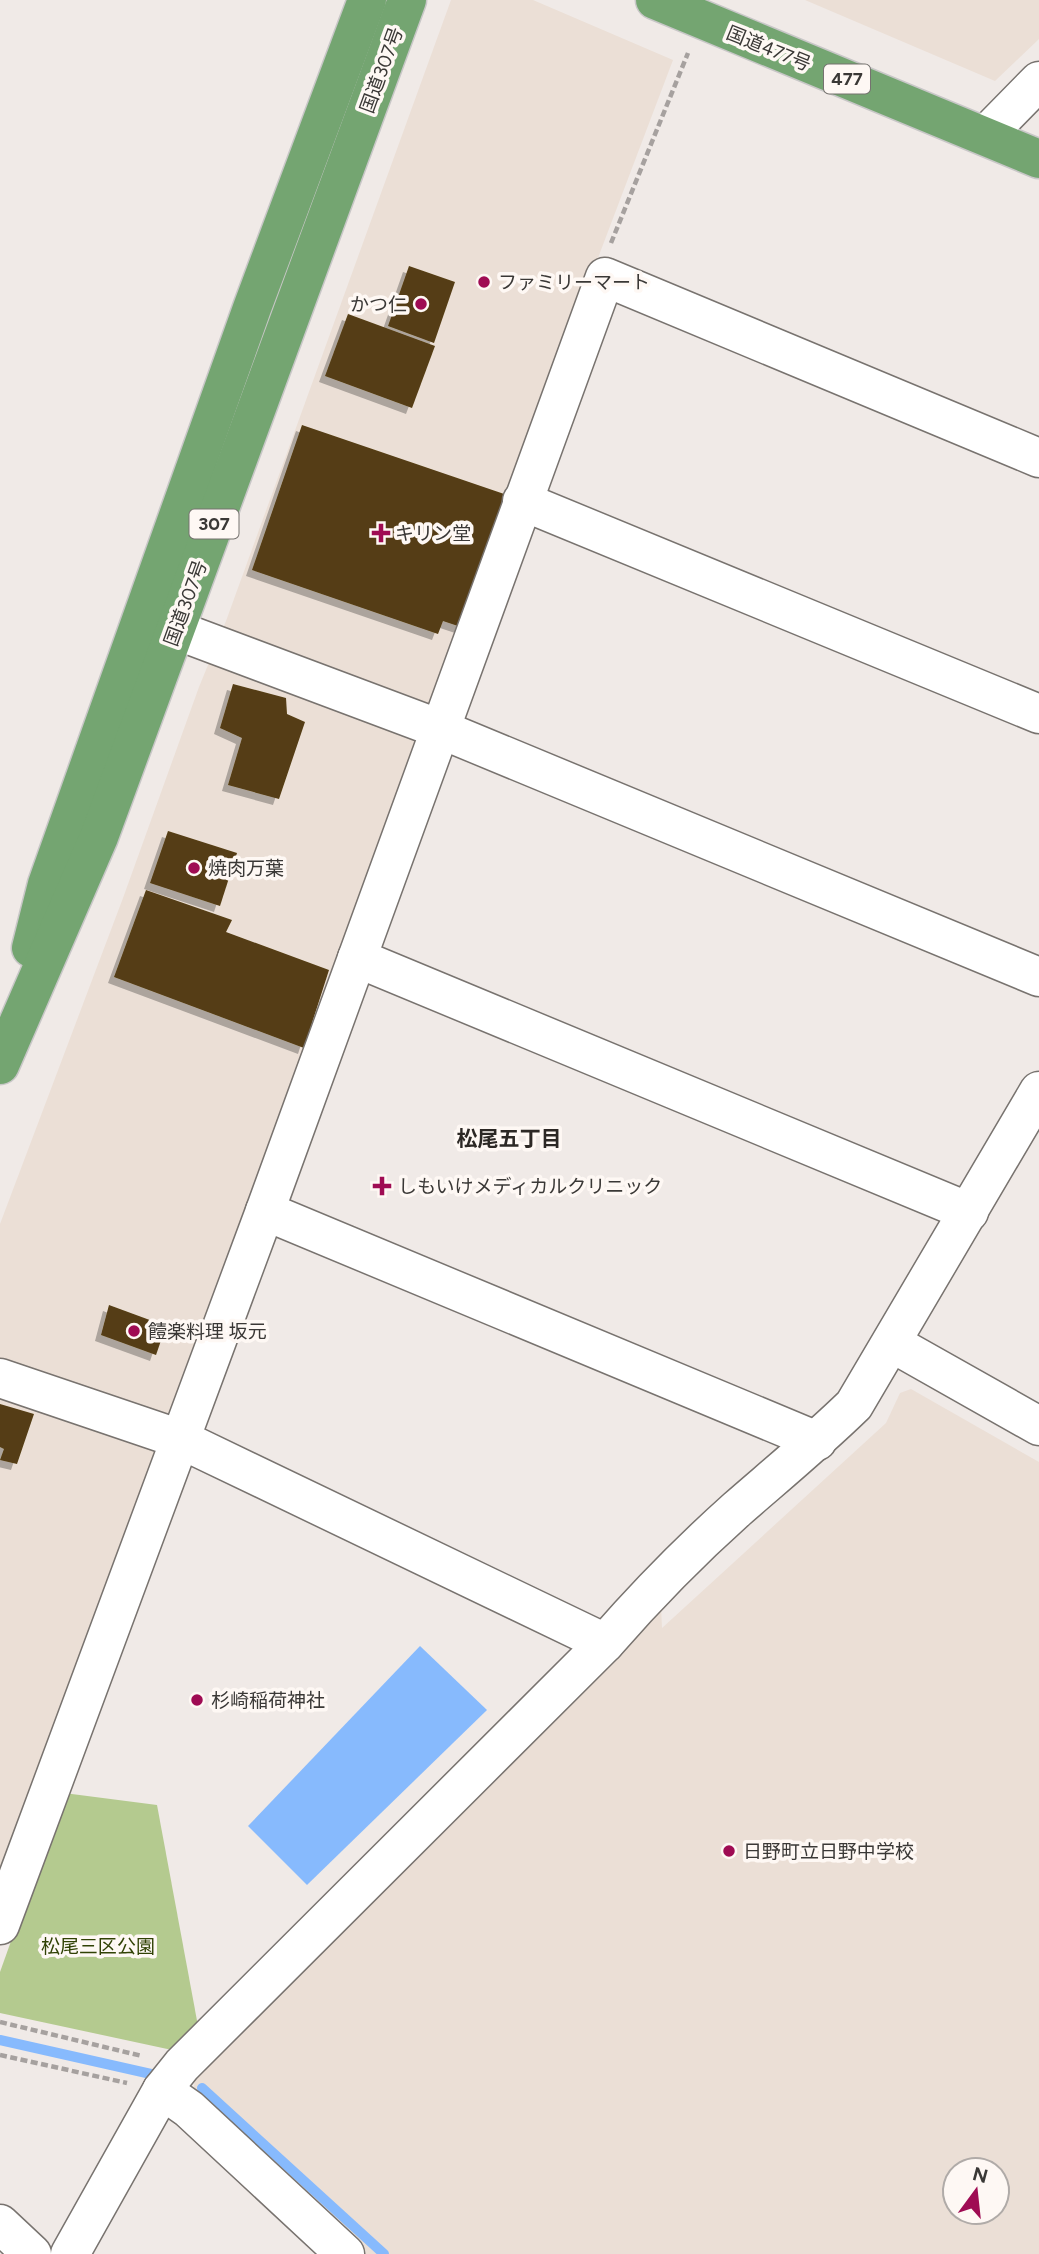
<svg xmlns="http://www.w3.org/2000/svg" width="1039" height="2254" font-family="Figtree,'Noto Sans JP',sans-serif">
  <defs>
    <filter id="shadow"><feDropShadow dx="-6" dy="6" stdDeviation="0" flood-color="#0004"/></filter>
  </defs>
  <rect width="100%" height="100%" fill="#f0eae7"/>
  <g fill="#ebdfd6" fill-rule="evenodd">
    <path d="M 451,0 L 533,0 L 673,60 L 540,411 L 0,1888 L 0,1224 L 123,898 L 199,687 L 226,621 Z"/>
    <path d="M 805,0 L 1039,0 L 1039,39 L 995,81 Z"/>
    <path d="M 911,1389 L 1039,1462 L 1039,2254 L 362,2254 L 192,2097 L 196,2074 L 661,1607 L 662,1628 L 886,1423 L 900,1393 ZM 955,2170 L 997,2170 L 997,2212 L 955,2212 Z"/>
  </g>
  <path fill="#b4ca8f" d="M 64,1793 L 157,1805 L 198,2026 L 172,2050 L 0,2013 L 0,1972 Z"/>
  <path fill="#87bafd" d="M 420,1646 L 487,1710 L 307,1885 L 248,1826 Z"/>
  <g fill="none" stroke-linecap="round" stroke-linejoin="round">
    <g stroke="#87bafd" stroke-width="10">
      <path d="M 0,2040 L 151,2074"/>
      <path d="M 202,2088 L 384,2254"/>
    </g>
  </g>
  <g fill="#553e13" filter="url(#shadow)">
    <path d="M 409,266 L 455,282 L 434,343 L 388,326 Z"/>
    <path d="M 348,314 L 435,346 L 412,408 L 325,376 Z"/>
    <path d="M 302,425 L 510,496 L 464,628 L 443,621 L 438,634 L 252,570 Z"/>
    <path d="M 233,684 L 286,698 L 287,714 L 305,722 L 279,799 L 228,785 L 242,738 L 220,728 Z"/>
    <path d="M 168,831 L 237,853 L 220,906 L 150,883 Z"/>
    <path d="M 146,890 L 232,920 L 226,932 L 329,970 L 304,1048 L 114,977 Z"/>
    <path d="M 109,1305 L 166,1326 L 156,1355 L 101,1335 Z"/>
    <path d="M 0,1404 L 34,1414 L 17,1464 L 0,1460 L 4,1449 L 0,1447 Z"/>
  </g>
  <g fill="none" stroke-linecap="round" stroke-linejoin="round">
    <g stroke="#78736f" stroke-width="41">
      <g id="minor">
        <path d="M 985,136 L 1039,81"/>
        <path d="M 522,501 L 1039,714"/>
        <path d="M 144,618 L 440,729 L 1039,977"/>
        <path d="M 357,958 L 969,1212"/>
        <path d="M 265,1211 L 817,1441"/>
        <path d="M 892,1343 L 1039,1426"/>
        <path d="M 0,1378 L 180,1439 L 605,1643"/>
        <path d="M 0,1925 L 265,1211 L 605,277 L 1039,458"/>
        <path d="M 162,2090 L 189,2109 L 345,2254"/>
        <path d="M 0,2224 L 32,2254"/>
        <path d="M 70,2254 L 162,2090 L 182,2065 L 605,1643 C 646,1596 690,1551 737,1509 C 776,1475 816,1442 854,1405 L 1039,1091"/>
      </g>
    </g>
    <g stroke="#c8c7c7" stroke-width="41">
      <g id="highway">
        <path d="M 655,0 L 1039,159"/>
        <path d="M 31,948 L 47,884 L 252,308 L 367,0"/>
        <path d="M 0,1065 L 99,837 L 407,0"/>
      </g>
    </g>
    <g stroke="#a6a19f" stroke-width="4.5" stroke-dasharray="7 3.5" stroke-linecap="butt">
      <path d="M 611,243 L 688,53"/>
      <path d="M 0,2022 L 142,2056"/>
      <path d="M 0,2055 L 127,2083"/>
    </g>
    <use href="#minor" stroke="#fff" stroke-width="38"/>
    <use href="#highway" stroke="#74a571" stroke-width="38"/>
  </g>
  <g fill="#9f0b53" stroke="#fef8f4" stroke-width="2.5">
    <circle cx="484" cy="282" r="7"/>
    <circle cx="421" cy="304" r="7"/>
    <path d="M377.5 522.5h7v7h7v7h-7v7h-7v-7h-7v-7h7z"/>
    <circle cx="194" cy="868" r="7"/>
    <path d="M378.5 1175.5h7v7h7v7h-7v7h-7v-7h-7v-7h7z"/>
    <circle cx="134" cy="1331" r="7"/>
    <circle cx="197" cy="1700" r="7"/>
    <circle cx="729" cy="1851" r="7"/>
  </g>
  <g text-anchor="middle" stroke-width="7" stroke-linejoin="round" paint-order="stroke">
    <g fill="#fef8f4" stroke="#75726f" stroke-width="2">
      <rect x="824" y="64.5" width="46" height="29" rx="5"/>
      <rect x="189.5" y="509.5" width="49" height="29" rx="5"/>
    </g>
    <g font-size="18" font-weight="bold" fill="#3a3836">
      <text x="847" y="85">477</text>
      <text x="214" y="530">307</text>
    </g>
    <g font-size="19" fill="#3a3836" stroke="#fef8f4">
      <text transform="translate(769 48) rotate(22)" y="7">国道477号</text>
      <text transform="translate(381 70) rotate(-70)" y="7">国道307号</text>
      <text transform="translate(185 603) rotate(-70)" y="7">国道307号</text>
    </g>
    <g font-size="19" fill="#3a3836" stroke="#fef8f4" text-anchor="start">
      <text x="498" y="289">ファミリーマート</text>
      <text x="407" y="311" text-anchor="end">かつ仁</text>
      <text x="395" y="540">キリン堂</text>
      <text x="208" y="875">焼肉万葉</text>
      <text x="398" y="1193">しもいけメディカルクリニック</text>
      <text x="148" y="1338">饐楽料理 坂元</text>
      <text x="211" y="1707">杉崎稲荷神社</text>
      <text x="743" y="1858">日野町立日野中学校</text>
    </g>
    <g font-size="19" fill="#314205" stroke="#fef8f4">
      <text x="98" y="1953">松尾三区公園</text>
    </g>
    <g font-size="21" font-weight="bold" fill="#2c2825" stroke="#fef8f4">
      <text x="509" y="1146">松尾五丁目</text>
    </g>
  </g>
  <g transform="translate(976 2191) rotate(15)"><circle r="33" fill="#fef8f4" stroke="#b0aba8" stroke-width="2"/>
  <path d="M0-5L12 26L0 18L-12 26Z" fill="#9f0b53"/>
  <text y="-10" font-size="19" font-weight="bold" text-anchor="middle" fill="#3a3836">N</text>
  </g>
</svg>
